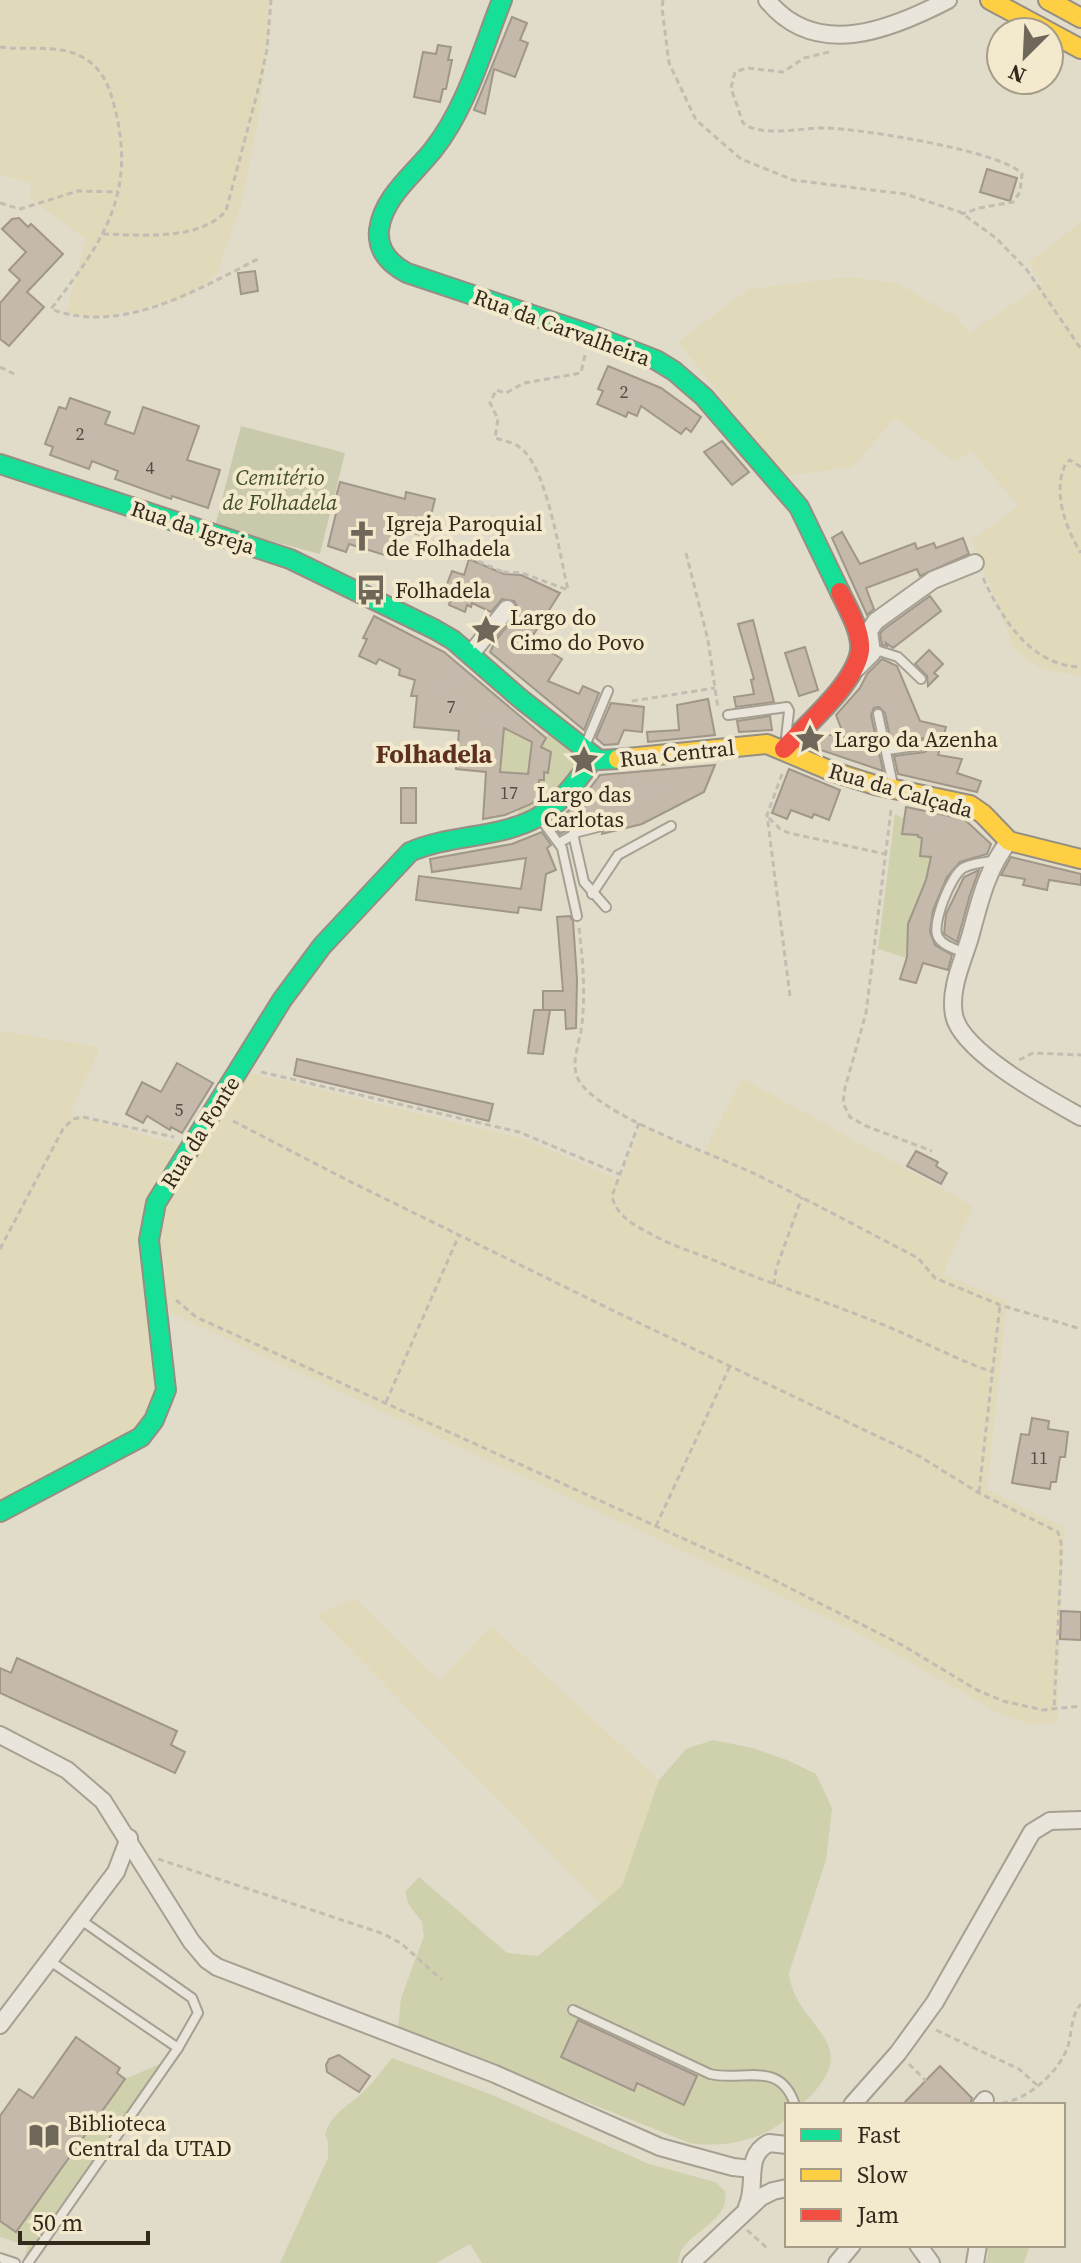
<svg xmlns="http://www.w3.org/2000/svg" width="1081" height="2263" font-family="'Source Serif 4',serif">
  <rect width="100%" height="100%" fill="#e1dbc9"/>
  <g fill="#e0daba">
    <path d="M 0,0 L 270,0 L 268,43 L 258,120 L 242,202 L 217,274 L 182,300 L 98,317 L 66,314 L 86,239 L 30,199 L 31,183 L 0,175 Z"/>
    <path d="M 1081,222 L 1081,676 L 1042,669 L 1015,650 L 972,540 L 1019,506 L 971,451 L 955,462 L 895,418 L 852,467 L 785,476 L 678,342 L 749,289 L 848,277 L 897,283 L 956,317 L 969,333 L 1042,285 L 1029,262 Z"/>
    <path d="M 0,1031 L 100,1047 L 70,1114 L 180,1145 L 159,1186 L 160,1365 L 145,1425 L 0,1504 Z"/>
    <path d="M 247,1072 L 527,1140 L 619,1180 L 641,1127 L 703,1153 L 742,1078 L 973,1206 L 943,1274 L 1007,1301 L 987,1490 L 1064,1527 L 1057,1723 L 1030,1724 L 1002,1715 L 851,1629 L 162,1309 L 155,1228 Z"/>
    <path d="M 355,1598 L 439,1681 L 491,1626 L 659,1780 L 622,1886 L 602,1905 L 316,1615 Z"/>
  </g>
  <g fill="#ced1ac">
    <path d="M 504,728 L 541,747 L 551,729 C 562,740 574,749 577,765 L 560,792 L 518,815 L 522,774 L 500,772 Z"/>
    <path d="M 895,814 L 904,819 L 902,834 L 918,835 L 922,838 L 920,856 L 931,857 L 926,880 L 908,924 L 907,958 L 878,949 Z"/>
    <path d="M 713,1740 L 752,1748 L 787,1760 L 816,1774 L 832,1808 L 826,1860 L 789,1973 C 794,2029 872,2042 801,2105 L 787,2105 L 787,2118 C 762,2141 722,2148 690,2143 L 398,2028 L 401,1998 L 424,1936 L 422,1922 L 409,1905 L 405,1892 L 419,1877 L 507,1953 L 538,1956 L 622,1886 L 659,1780 L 686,1749 Z"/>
    <path d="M 392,2058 L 490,2094 L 649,2164 L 715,2182 L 725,2191 C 731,2219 693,2230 681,2251 C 679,2254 679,2259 678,2263 L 482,2263 L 470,2244 L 436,2263 L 280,2263 L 328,2158 L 328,2142 L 325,2134 C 334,2110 347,2108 363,2092 C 374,2082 383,2069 392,2058 Z"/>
    <path d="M 160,2064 L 24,2259 L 28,2246 L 0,2237 L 0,2221 L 16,2232 L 125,2079 Z"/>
    <path d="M 987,2245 L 1030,2245 L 1024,2263 L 985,2263 L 988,2256 Z"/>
  </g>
  <path fill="#c9caab" d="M 241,426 L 345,453 L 320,554 L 215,526 Z"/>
  <g fill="#c4b9aa" stroke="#a09789" stroke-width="2" fill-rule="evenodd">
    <path d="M 512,17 L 527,23 L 520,40 L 528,43 L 515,77 L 494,69 L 485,114 L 474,110 Z"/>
    <path d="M 438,45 L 451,47 L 448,60 L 452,60 L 446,89 L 443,89 L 440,102 L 414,97 L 423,52 L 436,54 Z"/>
    <path d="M 987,169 L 1017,178 L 1010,201 L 980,192 Z"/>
    <path d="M 19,218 L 28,227 L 31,224 L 63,254 L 27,292 L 44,307 L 9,346 L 0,339 L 0,303 L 20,280 L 9,270 L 26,252 L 2,229 L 12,219 Z"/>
    <path d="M 255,271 L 258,291 L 241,294 L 238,273 Z"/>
    <path d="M 608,366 L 661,388 L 701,417 L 691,432 L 686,428 L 681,434 L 641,406 L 637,416 L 628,412 L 626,417 L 597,404 L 603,391 L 598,389 Z"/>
    <path d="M 70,398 L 110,412 L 105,424 L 134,434 L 143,407 L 199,426 L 187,460 L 220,470 L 208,508 L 172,496 L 171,499 L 115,479 L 118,471 L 92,461 L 89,469 L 50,455 L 53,447 L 45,444 L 59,407 L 66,409 Z"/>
    <path d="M 722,441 L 749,472 L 732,485 L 704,452 Z"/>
    <path d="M 340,482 L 405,499 L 406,492 L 435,499 L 426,536 L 396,529 L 388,556 L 349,544 L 346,552 L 328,546 L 338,505 L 334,504 Z"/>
    <path d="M 842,532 L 860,564 L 915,543 L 917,549 L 934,543 L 936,548 L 963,538 L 969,554 L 920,576 L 917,569 L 866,588 L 874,609 L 867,615 L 832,538 Z"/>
    <path d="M 469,559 L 504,574 L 521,575 L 560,593 L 530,640 L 562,659 L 548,681 L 579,694 L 583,686 L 599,693 L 584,730 L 490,652 L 496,640 L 516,615 L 517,606 L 514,601 L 502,599 L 491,612 L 472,603 L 471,607 L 467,605 L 465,612 L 449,605 L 450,602 L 445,600 L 447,594 L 444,592 L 452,571 L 464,575 Z"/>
    <path d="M 930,596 L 941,611 L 893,648 L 886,643 L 887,646 L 882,645 L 880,634 L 884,629 Z"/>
    <path d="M 374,616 L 444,652 L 546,738 L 541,747 L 551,752 L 548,773 L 544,772 L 544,780 L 539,780 L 537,799 L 531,804 L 505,815 L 483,819 L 486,772 L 456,769 L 459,731 L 414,727 L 417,696 L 411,696 L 415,680 L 399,675 L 400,669 L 379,659 L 376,664 L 359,656 L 367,639 L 363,638 ZM 504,728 L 532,742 L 528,774 L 500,772 Z"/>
    <path d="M 753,620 L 774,702 L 736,707 L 734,697 L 754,694 L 751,680 L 754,679 L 738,624 Z"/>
    <path d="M 805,647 L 818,690 L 799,696 L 785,653 Z"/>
    <path d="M 929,650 L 943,664 L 934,673 L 938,676 L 928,686 L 927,676 L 915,664 Z"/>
    <path d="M 882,659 L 897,666 L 920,721 L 946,727 L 938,755 L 962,759 L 957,773 L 981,781 L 977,792 L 898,774 L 894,756 L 925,752 L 929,748 L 930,743 L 923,738 L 891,742 L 885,713 L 879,707 L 874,708 L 871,715 L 883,771 L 818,749 L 820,734 L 844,736 L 836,715 L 860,688 L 867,674 Z"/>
    <path d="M 708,699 L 715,735 L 648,742 L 647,732 L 679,730 L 677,705 Z"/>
    <path d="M 611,703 L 644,707 L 642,732 L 624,730 L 618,744 L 604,745 L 596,738 Z"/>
    <path d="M 770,716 L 772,730 L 739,732 L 737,721 Z"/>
    <path d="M 715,765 L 704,792 L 642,824 L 602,834 L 604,825 L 599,819 L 575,825 L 560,834 L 553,824 L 581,800 L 600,775 Z"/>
    <path d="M 789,769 L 840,790 L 829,820 L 814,814 L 812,818 L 791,810 L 787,819 L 772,813 Z"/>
    <rect x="401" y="788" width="15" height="35"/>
    <path d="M 906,807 L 964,819 L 991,844 L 987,854 L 960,862 L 947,877 L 933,910 L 930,932 L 935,945 L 952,955 L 948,970 L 923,963 L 916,983 L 900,979 L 907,957 L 908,924 L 926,880 L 931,857 L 920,856 L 922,838 L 918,837 L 918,835 L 902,834 Z"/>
    <path d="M 542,832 L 551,845 L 547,848 L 556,870 L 546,874 L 541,910 L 519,907 L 518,913 L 416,900 L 419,876 L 521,889 L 526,858 L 432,872 L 430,859 L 512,844 Z"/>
    <path d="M 1011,857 L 1081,874 L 1081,885 L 1049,880 L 1047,890 L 1023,885 L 1025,879 L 1001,875 Z"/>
    <path d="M 979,870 L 970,895 L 957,942 L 944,934 L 946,914 L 964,877 Z"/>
    <path d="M 570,916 L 573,921 L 577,979 L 576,1028 L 566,1029 L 565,1010 L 543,1010 L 543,991 L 563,991 L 557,917 Z"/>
    <path d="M 534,1010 L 550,1010 L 543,1054 L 528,1053 Z"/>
    <path d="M 297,1059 L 493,1104 L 489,1121 L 294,1075 Z"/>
    <path d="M 177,1063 L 213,1083 L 182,1133 L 171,1127 L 170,1130 L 147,1116 L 143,1123 L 126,1114 L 142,1082 L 161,1092 Z"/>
    <path d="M 916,1151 L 938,1162 L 936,1166 L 947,1173 L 941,1184 L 907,1166 Z"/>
    <path d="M 1032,1418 L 1049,1421 L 1048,1429 L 1068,1432 L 1065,1457 L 1060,1457 L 1056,1482 L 1051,1482 L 1050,1489 L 1012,1483 L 1021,1434 L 1029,1435 Z"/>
    <path d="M 1061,1611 L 1081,1612 L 1081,1640 L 1060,1639 Z"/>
    <path d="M 17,1658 L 177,1731 L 171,1745 L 185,1752 L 175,1773 L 0,1693 L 0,1668 L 11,1673 Z"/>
    <path d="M 578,2020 L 697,2076 L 684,2105 L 637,2083 L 634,2091 L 561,2057 Z"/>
    <path d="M 76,2037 L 120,2068 L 117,2073 L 125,2079 L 16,2232 L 0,2221 L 0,2116 L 19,2089 L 33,2098 Z"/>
    <path d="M 339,2055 L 370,2076 L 359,2092 L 327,2072 L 326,2065 L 329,2059 Z"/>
    <path d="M 940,2066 L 972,2098 L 970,2105 L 902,2105 Z"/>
  </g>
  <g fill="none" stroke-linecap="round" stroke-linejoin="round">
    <g stroke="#a6a093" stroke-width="12">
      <g id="lane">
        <path d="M 873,649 L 898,657 L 921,679"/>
        <path d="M 878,714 L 893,785"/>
        <path d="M 728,715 L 787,707 L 789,711 L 786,738"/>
        <path d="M 585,746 L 608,691"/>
        <path d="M 887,750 L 923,745"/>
        <path d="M 540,818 L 562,848 L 577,916"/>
        <path d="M 573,834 L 584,882 L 606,907"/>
        <path d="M 559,843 L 578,832 L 598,827"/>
        <path d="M 592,894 L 618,855 L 671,826"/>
        <path d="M 965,953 C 956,949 943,946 938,937 C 931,925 951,875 963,868 C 972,863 984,863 994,860"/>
        <path d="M 50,1961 L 178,2048"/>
        <path d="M 573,2010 L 710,2074 C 743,2082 780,2059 795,2105"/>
        <path d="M 0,2258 L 15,2263"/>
        <path d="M 28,2263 L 178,2048 L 198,2013 L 192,1998 L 81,1920"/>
      </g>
    </g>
    <g stroke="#a6a093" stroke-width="20">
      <g id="street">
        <path d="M 767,0 C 816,61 892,29 948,0"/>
        <path d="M 470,655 L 507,609"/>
        <path d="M 857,668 L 872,653 L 869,631 L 876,621 L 933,580 L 975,563"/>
        <path d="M 1009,841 C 986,871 980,901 970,937 C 963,961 949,989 954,1015 C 961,1052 1049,1099 1081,1117"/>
        <path d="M 0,1735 L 67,1770 L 103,1801 L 191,1941 L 207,1960 L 217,1967 L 495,2074 L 660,2147 L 733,2167 L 752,2169"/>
        <path d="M 0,2025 L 116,1872 L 129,1838"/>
        <path d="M 852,2105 L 898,2053 L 935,2002 L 1032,1832 L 1050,1821 L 1081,1820"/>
        <path d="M 981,2105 L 985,2100"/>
        <path d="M 747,2207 C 758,2184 743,2156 769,2143 L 787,2145"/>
        <path d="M 918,2245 L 931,2263"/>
        <path d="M 691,2263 L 761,2197 L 773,2191 L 787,2188"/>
        <path d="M 837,2263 L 852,2245"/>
        <path d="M 975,2263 L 978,2245"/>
      </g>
    </g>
    <g stroke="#958f83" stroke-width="22">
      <g id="fast">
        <path d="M 502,0 C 482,50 467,107 433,150 C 414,174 383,197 379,230 C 377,251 390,264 407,273 L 589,334 L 656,360 L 674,371 L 704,397 L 799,507 L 840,592"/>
        <path d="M 0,464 L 290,559 L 434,629 L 453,640 L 522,700 L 599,760 L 618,759"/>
        <path d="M 0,1512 L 141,1437 L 154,1420 L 166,1390 L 149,1240 L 156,1203 L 282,1000 L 322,946 L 410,852 C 450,834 499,839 538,817 C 561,804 578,779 594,758"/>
      </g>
    </g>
    <g stroke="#958f83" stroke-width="22">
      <g id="slow">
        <path d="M 990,0 L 1081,49"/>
        <path d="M 1048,0 L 1081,18"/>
        <path d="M 618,759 L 767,744 L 831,771 L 875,785 L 970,805 L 983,814 L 1009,841 L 1081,859"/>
      </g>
    </g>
    <g stroke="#958f83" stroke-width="22">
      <path id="jam" d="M 784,749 C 806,725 855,684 860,651 C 862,632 848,609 840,592"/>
    </g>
    <g stroke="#c2bcb2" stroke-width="3" stroke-dasharray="6 4" stroke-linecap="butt">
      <path d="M 663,0 L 662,8 L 669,63 L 696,120 L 741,159 L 793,180 L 905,194 L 960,212 L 996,238 L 1027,270 L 1081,349"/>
      <path d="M 0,47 C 28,51 59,43 84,58 C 103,69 110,88 115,109 C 137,196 101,244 51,309 C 122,336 198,289 260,258"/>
      <path d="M 829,52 L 804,58 L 783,72 L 747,68 L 735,72 L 731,88 L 743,123 C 761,138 804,127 827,128 C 861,129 1003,151 1022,174 L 1020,192 L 1013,202 L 979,208 L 962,214"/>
      <path d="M 0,203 L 20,209 L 78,191 L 118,192"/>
      <path d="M 103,234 C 141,235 199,241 226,211 L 260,82 L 267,49 L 271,0"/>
      <path d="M 0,367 L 14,374"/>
      <path d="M 1081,467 L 1070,460 L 1066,463 C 1052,491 1065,527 1081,553"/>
      <path d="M 423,538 L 503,572 L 500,595"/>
      <path d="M 686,553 L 708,640 L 718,709"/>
      <path d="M 503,572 L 522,573 L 568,590 C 560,556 548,475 524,451 C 517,443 505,441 495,438 L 498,419 L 490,403 L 496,390 L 506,393 L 524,383 L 581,373 L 585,355"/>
      <path d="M 983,578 C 1002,619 1031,666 1081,667"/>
      <path d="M 436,694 L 441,682 L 446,684 L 457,670"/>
      <path d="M 632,701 L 715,688"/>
      <path d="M 488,719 L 502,722 L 506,714"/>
      <path d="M 782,774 L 767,815 L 790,996"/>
      <path d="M 628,776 L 632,794 L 666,790"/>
      <path d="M 891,810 L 866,1013 L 845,1088 L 843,1103 L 850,1117 L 866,1126 L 932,1151"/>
      <path d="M 769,818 L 780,829 L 789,833 L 885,854"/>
      <path d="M 941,831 L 942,819"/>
      <path d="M 579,928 C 583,962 586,997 581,1031 C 578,1047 571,1064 578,1079 C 598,1116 714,1154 755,1174 C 810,1201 864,1230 918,1258 L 935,1278 L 1000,1305 L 1081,1329"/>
      <path d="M 1019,1060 L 1033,1053 L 1081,1055"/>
      <path d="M 261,1072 L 519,1132 L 619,1174"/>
      <path d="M 233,1121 L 351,1182 L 616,1312 L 919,1456 L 979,1493 L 1058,1532 L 1061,1543 L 1061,1564 L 1054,1709"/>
      <path d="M 639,1123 L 612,1196 C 616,1215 632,1224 649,1233 C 668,1244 690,1251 711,1259 C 767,1283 825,1301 881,1324 C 919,1339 954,1359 993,1372"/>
      <path d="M 0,1249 L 63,1129 L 73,1119 L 83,1117 L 174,1137"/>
      <path d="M 774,1285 L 776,1269 L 802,1197"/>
      <path d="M 176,1300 L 196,1317 L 770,1578 L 902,1645 L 977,1690 L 1003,1701 L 1043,1710 L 1081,1706"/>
      <path d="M 386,1402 L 459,1235"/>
      <path d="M 979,1492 L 1000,1305"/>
      <path d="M 656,1526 L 730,1366"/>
      <path d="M 158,1859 L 384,1934 L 402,1944 L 442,1980"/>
      <path d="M 936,2030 L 1019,2069 L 1037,2085"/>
      <path d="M 909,2064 L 926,2081"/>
      <path d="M 1002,2103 C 1029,2099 1059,2072 1068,2046 C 1072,2032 1071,2015 1081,2004"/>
      <path d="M 747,2230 L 768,2249"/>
    </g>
    <use href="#lane" stroke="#e9e5db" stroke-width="8"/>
    <use href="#street" stroke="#e9e5db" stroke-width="16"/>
    <use href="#fast" stroke="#16e098" stroke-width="18"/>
    <use href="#slow" stroke="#ffcf43" stroke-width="18"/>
    <use href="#jam" stroke="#f24e42" stroke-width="18"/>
  </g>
  <defs>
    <g id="church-bare" transform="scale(2.4)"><path d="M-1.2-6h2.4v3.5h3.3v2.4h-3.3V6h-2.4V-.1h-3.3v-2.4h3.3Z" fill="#6f6759" stroke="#f3eace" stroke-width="2.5" paint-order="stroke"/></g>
    <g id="bus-bare" transform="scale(2.4)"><path d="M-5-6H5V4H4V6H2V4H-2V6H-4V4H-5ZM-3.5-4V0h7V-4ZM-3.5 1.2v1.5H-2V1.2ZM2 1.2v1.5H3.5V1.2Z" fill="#6f6759" stroke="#f3eace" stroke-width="2.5" paint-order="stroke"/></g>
    <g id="sight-bare" transform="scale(2.4)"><path d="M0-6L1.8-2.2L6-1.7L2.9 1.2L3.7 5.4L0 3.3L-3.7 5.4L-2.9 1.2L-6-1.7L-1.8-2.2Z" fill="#6f6759" stroke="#f3eace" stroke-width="2.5" paint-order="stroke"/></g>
    <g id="library-bare" transform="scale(2.4)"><path d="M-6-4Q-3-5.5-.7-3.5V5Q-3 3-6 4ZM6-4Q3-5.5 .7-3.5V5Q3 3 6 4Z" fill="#6f6759" stroke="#f3eace" stroke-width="2.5" paint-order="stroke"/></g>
  </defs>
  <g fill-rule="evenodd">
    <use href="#church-bare" x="362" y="536"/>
    <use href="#bus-bare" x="371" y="590"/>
    <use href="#sight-bare" x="486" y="630"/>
    <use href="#sight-bare" x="810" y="739"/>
    <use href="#sight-bare" x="584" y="760"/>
    <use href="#library-bare" x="44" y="2136"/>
  </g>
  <g text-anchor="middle" stroke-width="8" stroke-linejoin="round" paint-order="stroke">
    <g font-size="18" fill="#564c40">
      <text x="624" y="398">2</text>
      <text x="80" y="440">2</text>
      <text x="150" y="474">4</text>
      <text x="451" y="713">7</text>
      <text x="509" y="799">17</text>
      <text x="179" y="1116">5</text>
      <text x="1039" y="1464">11</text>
    </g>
    <g font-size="22" fill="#32281c" stroke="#f3eace">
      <text transform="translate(562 327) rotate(20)" y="8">Rua da Carvalheira</text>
      <text transform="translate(193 527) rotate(18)" y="8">Rua da Igreja</text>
      <text transform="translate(677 753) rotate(-6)" y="8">Rua Central</text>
      <text transform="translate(901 790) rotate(16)" y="8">Rua da Calçada</text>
      <text transform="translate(200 1132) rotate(-58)" y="8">Rua da Fonte</text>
    </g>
    <g font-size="22" font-style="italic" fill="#414e24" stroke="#f3eace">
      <text x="280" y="485">Cemitério<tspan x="280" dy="25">de Folhadela</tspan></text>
    </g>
    <g font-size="22" fill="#32281c" stroke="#f3eace" text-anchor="start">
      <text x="386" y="531">Igreja Paroquial<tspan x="386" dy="25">de Folhadela</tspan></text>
      <text x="395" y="598">Folhadela</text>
      <text x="510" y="625">Largo do<tspan x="510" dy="25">Cimo do Povo</tspan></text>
      <text x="834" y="747">Largo da Azenha</text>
      <text x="584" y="802" text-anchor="middle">Largo das<tspan x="584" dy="25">Carlotas</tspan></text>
      <text x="68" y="2131">Biblioteca<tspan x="68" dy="25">Central da UTAD</tspan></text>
    </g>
    <g font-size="26" font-weight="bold" fill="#5c2f1e" stroke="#f3eace">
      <text x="434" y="763">Folhadela</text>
    </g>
  </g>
  <rect x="785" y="2103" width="280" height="144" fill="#f3eace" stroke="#a69c87" stroke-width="2"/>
  <rect x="801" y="2129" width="40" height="12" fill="#16e098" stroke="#a69c87" stroke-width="2"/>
  <text x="857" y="2143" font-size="24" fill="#32281c">Fast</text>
  <rect x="801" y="2169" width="40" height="12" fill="#ffcf43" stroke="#a69c87" stroke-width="2"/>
  <text x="857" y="2183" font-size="24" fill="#32281c">Slow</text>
  <rect x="801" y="2209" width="40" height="12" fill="#f24e42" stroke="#a69c87" stroke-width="2"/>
  <text x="857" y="2223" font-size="24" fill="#32281c">Jam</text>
  <g transform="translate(1025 56) rotate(204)"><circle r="38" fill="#f3eace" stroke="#a69c87" stroke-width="2"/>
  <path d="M0-6L14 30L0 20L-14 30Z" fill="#6f6759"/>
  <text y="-12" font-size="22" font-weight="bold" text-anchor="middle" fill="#32281c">N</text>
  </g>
  <path d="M20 2231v12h128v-12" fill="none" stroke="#32281c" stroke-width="4"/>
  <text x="32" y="2231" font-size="24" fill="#32281c" stroke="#f3eace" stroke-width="6" paint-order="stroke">50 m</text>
</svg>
